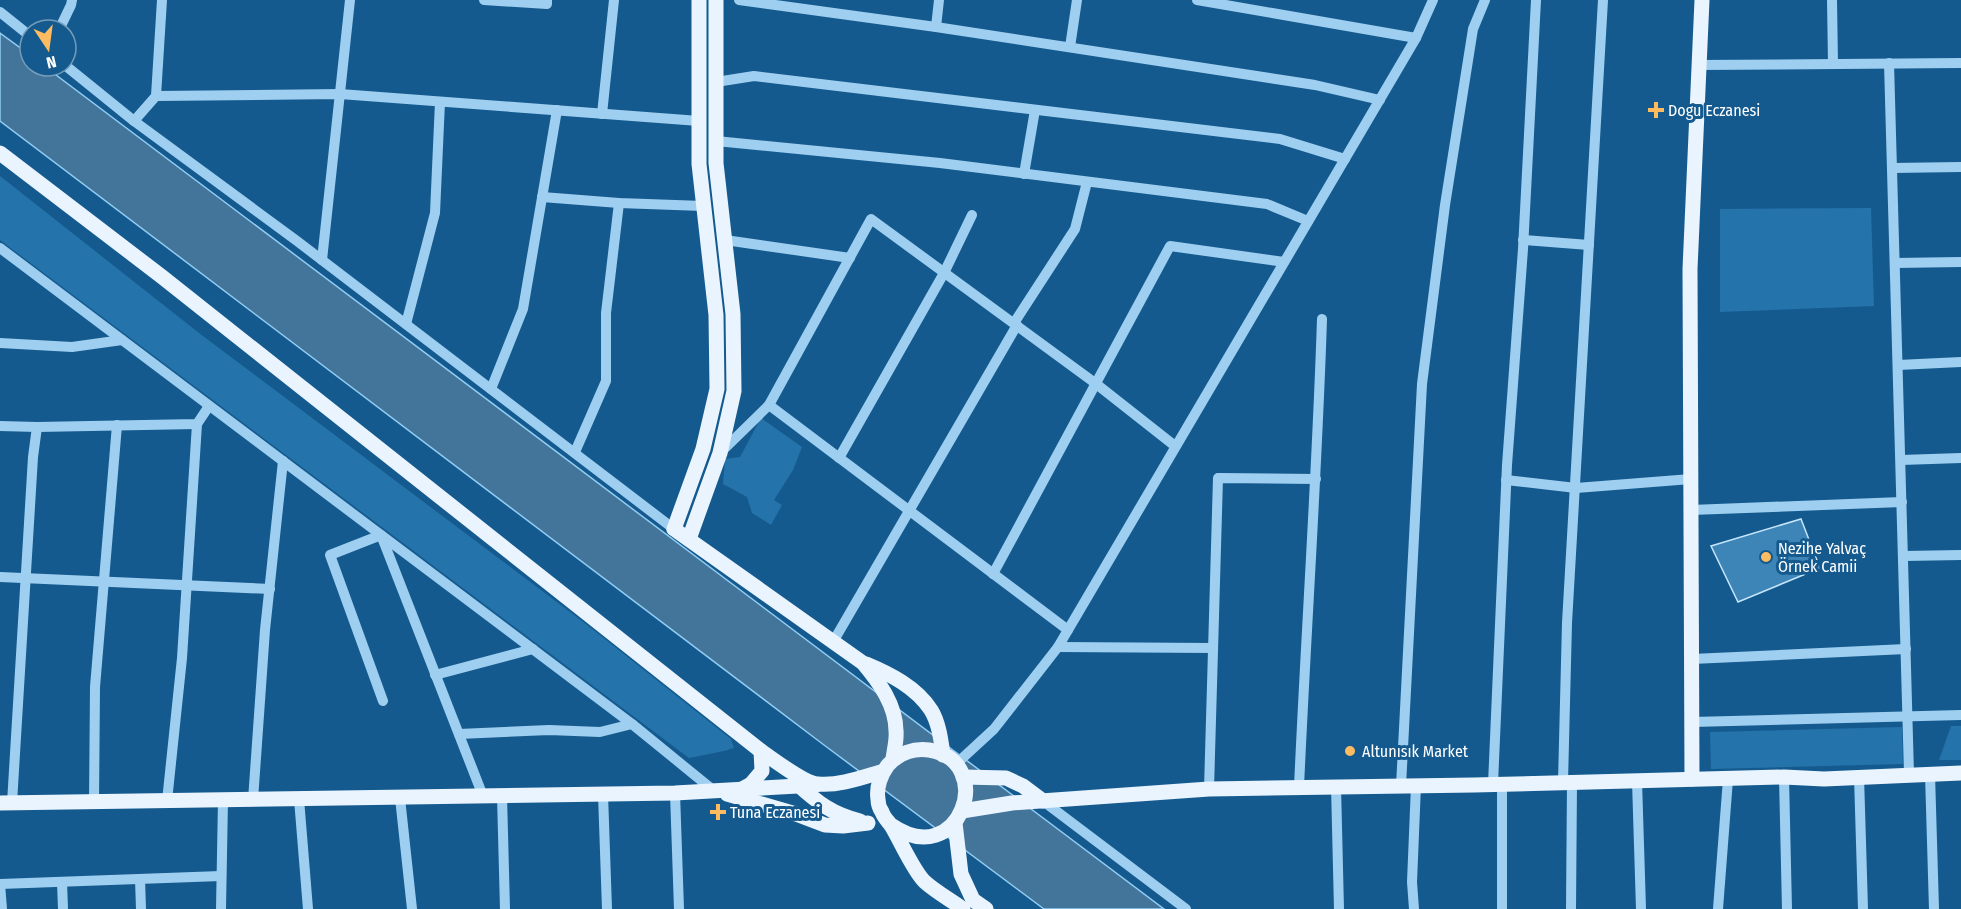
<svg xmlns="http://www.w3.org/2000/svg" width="1961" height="909" font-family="'Fira Sans Condensed',sans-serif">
  <rect width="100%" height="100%" fill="#155a8e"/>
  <g fill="#2473ab">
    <path d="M 0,176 L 199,333 L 586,624 L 731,739 L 734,748 L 724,751 L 689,758 L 0,240 Z"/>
    <path d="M 1871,208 L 1874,306 L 1720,312 L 1720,209 Z"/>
    <path d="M 761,418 L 802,447 L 793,470 L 774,500 L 782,505 L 771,525 L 752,513 L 747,497 L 723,484 L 725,459 L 740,457 Z"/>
    <path d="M 1951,726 L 1961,726 L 1961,760 L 1939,760 Z"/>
    <path d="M 1902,727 L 1903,764 L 1711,769 L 1710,732 Z"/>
  </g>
  <path fill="#43759a" stroke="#91ccf3" stroke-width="1.5" d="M 0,33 L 30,55 L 30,66 L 44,66 L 1164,909 L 1044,909 L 824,745 L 0,121 Z"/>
  <path fill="#3d84b7" stroke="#c6e6fb" stroke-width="1.5" d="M 1801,519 L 1820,568 L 1738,602 L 1711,546 Z"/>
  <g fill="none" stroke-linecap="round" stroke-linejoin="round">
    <g stroke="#9fcff0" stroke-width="10">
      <path d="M 484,0 L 547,4 L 547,0"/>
      <path d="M 739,0 L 936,27 L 1315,85 L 1380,100"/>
      <path d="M 1197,0 L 1416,38"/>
      <path d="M 1832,0 L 1833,64"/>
      <path d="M 0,12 L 30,36"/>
      <path d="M 936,27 L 939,0"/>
      <path d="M 59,30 L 71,5 L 72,0"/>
      <path d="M 1070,47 L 1077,0"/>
      <path d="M 1889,63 L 1909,774"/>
      <path d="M 1699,65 L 1961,63"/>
      <path d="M 66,66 L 134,121 L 297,241 L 674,529"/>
      <path d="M 716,82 L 754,76 L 1280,139 L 1345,159"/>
      <path d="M 156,96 L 340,94 L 699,121"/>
      <path d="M 602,114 L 614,0"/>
      <path d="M 134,121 L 156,96 L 162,0"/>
      <path d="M 716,141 L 940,163 L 1267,204 L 1308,221"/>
      <path d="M 1892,168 L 1961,167"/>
      <path d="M 1024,174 L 1035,110"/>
      <path d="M 542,197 L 619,203 L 703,206"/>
      <path d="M 725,240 L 850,258"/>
      <path d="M 1523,240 L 1589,245"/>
      <path d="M 0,248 L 632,724 L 713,790"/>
      <path d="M 322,260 L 350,0"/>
      <path d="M 1895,263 L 1961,262"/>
      <path d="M 1014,323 L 1075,229 L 1087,182"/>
      <path d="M 406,324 L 435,213 L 440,102"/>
      <path d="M 0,343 L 72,347 L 122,340"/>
      <path d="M 1898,365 L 1961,362"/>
      <path d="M 491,389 L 523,309 L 557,110"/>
      <path d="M 769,405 L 1068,630"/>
      <path d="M 0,426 L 37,427 L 197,424 L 209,406"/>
      <path d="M 575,452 L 606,381 L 606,313 L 619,203"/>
      <path d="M 720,453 L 769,405 L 871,219 L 1095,383 L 1175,446"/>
      <path d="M 839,458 L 944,273 L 972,215"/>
      <path d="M 1901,460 L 1961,458"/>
      <path d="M 1506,480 L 1576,488 L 1691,479"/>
      <path d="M 1691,510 L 1902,502"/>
      <path d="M 1904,556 L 1961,555"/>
      <path d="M 993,574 L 1170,246 L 1284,262"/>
      <path d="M 0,577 L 270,589"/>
      <path d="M 833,642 L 1017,325"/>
      <path d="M 1058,647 L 1213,648"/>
      <path d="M 1692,659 L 1906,649"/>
      <path d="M 435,675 L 533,649"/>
      <path d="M 383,701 L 330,555 L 381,535 L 483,796"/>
      <path d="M 1692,722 L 1961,715"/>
      <path d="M 459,734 L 549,730 L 600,732 L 632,724"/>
      <path d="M 955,765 L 994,729 L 1058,647 L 1416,38 L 1433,0"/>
      <path d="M 1930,774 L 1934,909"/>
      <path d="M 1859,776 L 1863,909"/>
      <path d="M 1784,777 L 1787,909"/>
      <path d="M 1637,781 L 1641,909"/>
      <path d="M 1563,782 L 1567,623 L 1603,0"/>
      <path d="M 1493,784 L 1507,465 L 1523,249 L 1536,0"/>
      <path d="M 1336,786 L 1339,909"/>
      <path d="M 1401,786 L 1422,384 L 1445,205 L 1473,29 L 1485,0"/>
      <path d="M 1299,787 C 1306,631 1317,475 1322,319"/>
      <path d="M 1209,789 L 1218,478 L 1316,479"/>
      <path d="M 675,793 L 679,909"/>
      <path d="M 603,794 L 607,909"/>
      <path d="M 502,796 L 505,909"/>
      <path d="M 400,798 L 412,909"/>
      <path d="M 299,799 L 308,909"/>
      <path d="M 253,800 L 265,630 L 283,461"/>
      <path d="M 167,801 L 182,658 L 197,424"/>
      <path d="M 1043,801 L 1186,909"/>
      <path d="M 94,802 L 95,687 L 117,425"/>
      <path d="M 12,803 L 33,457 L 37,427"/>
      <path d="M 140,879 L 141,909"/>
      <path d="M 62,882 L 63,909"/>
      <path d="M 0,884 L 221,876"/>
      <path d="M 0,884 L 2,909"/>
      <path d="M 221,909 L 223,800"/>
      <path d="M 1414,909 L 1412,882 L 1416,785"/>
      <path d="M 1502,909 L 1502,783"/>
      <path d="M 1571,909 L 1572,782"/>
      <path d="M 1718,909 L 1728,779"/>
    </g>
    <g stroke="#e9f4ff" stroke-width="15">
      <path d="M 699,0 L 699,164 L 716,315 L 717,389 L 703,449 L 674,529 L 863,663 C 879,682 896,705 896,731 C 897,740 894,750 893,759"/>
      <path d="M 0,153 L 161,276 L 761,751 C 773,759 805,784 818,784 C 840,786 863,777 884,771"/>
      <path d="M 689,539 L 720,453 L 734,391 L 733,314 L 716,163 L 716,0"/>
      <path d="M 866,664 C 890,674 916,687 931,710 C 939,723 941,740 943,755"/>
      <path d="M 963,777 L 1006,778 L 1023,786 L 1043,801"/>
      <path d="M 1692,779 L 1690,269 L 1702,0"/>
      <path d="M 796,783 C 818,803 832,814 860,821"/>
      <path d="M 742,789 L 751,784 L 762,771 L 761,751"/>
      <path d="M 727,794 L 796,814 L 825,825 L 843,826 L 868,823"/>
      <path d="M 0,803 L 675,793 L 816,785"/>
      <path d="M 962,811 L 1012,803 L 1209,789 L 1474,785 L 1784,777 L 1824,779 L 1961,773"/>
      <path d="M 955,823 L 961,874 L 973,900 L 986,909"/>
      <path d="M 891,825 C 960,873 998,761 929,750 C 914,748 899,753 888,765 C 881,774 876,787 878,799 C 878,803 880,809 882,812 C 884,818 889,822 892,827 C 901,842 914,872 925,882 C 936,892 951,900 963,909"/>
    </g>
  </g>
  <g fill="#ffbb5f" stroke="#155a8e" stroke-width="2">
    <path d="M1653 101h6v6h6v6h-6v6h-6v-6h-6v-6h6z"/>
    <circle cx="1766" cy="557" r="6"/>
    <circle cx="1350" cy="751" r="6"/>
    <path d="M715 803h6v6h6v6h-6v6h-6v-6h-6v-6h6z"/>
  </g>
  <g text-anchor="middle" stroke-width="6" stroke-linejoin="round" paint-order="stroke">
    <g font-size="16" fill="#fff" stroke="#155a8e" text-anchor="start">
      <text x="1668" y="116">Dogu Eczanesi</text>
      <text x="1778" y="554">Nezihe Yalvaç<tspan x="1778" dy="18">Örnek Camii</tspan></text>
      <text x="1362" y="757">Altunısık Market</text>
      <text x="730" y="818">Tuna Eczanesi</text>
    </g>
  </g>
  <g transform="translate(48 48) rotate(167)"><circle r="28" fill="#155a8e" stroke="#739cbb" stroke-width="1.5"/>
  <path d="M0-4.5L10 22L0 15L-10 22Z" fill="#ffbb5f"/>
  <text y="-9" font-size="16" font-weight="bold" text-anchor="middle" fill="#ffffff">N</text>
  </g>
</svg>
